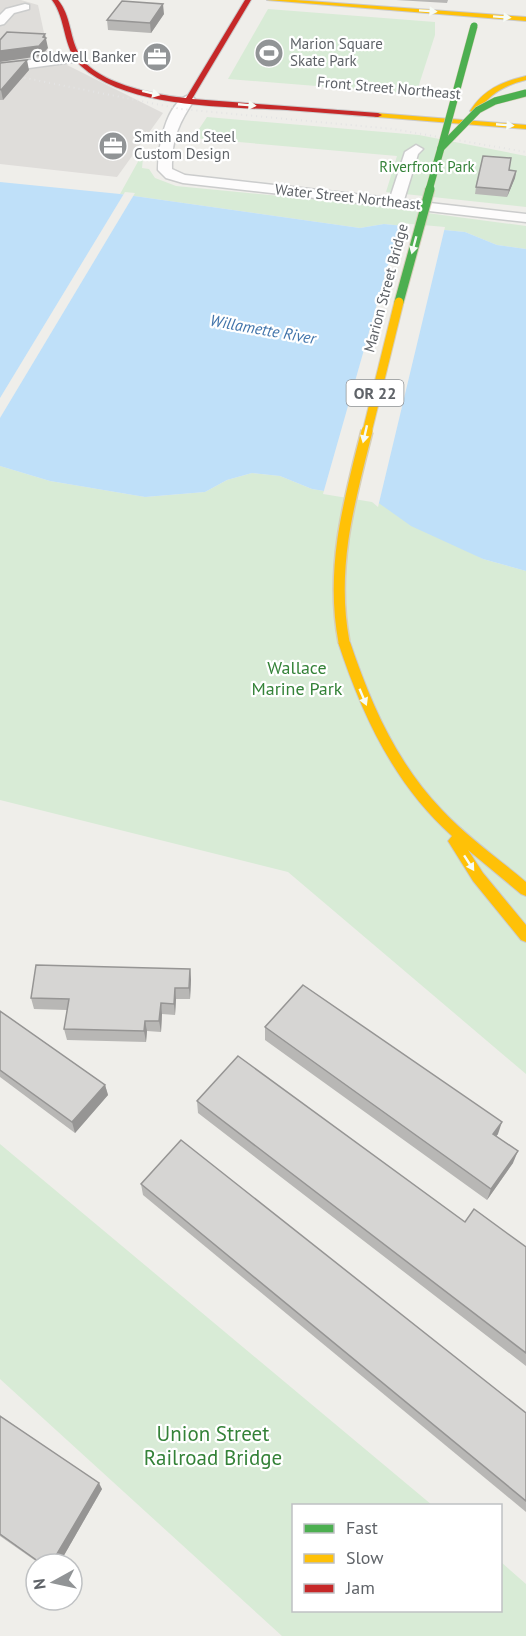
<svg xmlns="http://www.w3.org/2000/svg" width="526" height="1636" font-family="'PT Sans',sans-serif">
  <rect width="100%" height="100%" fill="#efeeea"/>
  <path fill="#dfddda" d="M 0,0 L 21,0 L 38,5 L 49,56 L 163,113 L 117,177 L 0,164 Z"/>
  <g fill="#d8ebd6">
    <path d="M 268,9 L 435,22 L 435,35 L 416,94 L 228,79 Z"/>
    <path d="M 207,117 L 419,135 L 526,156 L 526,207 L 386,192 L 397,156 L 193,138 Z"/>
    <path d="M 140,158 L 143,158 L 142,168 L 149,169 L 155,178 L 176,186 L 352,203 L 526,226 L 526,249 L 497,245 L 465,232 L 384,224 L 360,228 L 120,194 Z"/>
    <path d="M 0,466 L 50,481 L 145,497 L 205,492 L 227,480 L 252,473 L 280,476 L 312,489 L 373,499 L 483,559 L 526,571 L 526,1074 L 288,872 L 0,800 Z"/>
    <path d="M 0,1144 L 432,1505 L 294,1506 L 294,1610 L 500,1610 L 501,1562 L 526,1584 L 526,1636 L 282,1636 L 0,1379 Z"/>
  </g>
  <path fill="#bfe0f9" d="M 0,182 L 120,194 L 360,228 L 384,224 L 465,232 L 497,245 L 526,249 L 526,571 L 483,559 L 411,526 L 373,499 L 312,489 L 280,476 L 252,473 L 227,480 L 205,492 L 145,497 L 50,481 L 0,466 Z"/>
  <g fill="#efeeea">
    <path d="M 125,192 L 135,193 L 0,418 L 0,398 Z"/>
    <path d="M 400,223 L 445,227 L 378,507 L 372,502 L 323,494 Z"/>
  </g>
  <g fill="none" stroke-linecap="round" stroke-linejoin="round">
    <g stroke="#cbcccc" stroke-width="3">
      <g id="street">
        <path d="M 25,4 L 29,5 L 29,9 L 14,13 L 4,24 L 0,25 L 0,15 L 6,9 Z"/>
        <path d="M 76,54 L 82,58 L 80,61 L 0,72 L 0,64 Z"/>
        <path d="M 189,95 L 195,99 C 179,122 171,140 172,169 L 185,175 L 390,198 L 405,152 L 416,145 L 423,149 L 418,154 L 404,200 L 526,214 L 526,222 L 183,183 L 166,178 L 158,170 C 158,149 165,103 189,95 Z"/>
      </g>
    </g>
    <g stroke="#cacacb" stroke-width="2">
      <g id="slow">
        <path d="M 267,0 L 295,0 L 526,17 L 526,21 Z"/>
        <path d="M 526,76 L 526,80 C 505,85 489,94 477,113 L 470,111 C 484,89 502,82 526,76 Z"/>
        <path d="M 375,113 L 526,125 L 526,129 L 378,117 L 375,117 Z"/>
        <path d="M 344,638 L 350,642 C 371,704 396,762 442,810 C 467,837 498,858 526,882 L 526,896 L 521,894 L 468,850 L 483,873 L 526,925 L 526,942 L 521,940 L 473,881 L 448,841 L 452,836 C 394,784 362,715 338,642 Z"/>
      </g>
    </g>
    <g stroke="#cacacb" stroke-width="2">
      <path id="jam" d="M 52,0 L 58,0 C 71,16 69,34 78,52 C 92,83 155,95 186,98 L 245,0 L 251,0 L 192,99 L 378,113 L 382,115 L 378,117 C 348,115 317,112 287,110 C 228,107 126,108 81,66 C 62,48 67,20 52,0 Z"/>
    </g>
    <use href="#street" fill="#fdfcfc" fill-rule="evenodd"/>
    <use href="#slow" fill="#ffc107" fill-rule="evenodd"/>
    <use href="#jam" fill="#c62828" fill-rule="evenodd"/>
    <path stroke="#e4e4e4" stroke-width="2" stroke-dasharray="1 4" stroke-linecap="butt" d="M 0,73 L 181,109 L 393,129 L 526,152"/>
    <g stroke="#d7ceb8" stroke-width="8" stroke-linecap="butt">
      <g id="fast-bridge-far1">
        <path d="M 441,148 L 474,26"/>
        <path d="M 429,190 L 441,148 L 478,110 L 495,101 L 526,93"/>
      </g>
    </g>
    <g stroke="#d7ceb8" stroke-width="11" stroke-linecap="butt">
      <path id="fast-bridge" d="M 399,302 L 430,189"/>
    </g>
    <g stroke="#d7ceb8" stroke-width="11" stroke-linecap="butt">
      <path id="slow-bridge-far1" d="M 367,432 L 399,302"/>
    </g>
    <g stroke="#d7ceb8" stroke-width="14" stroke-linecap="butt">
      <path id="slow-bridge" d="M 344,642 C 330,569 349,501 367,431"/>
    </g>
    <use href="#fast-bridge-far1" stroke="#4caf50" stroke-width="7"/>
    <use href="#fast-bridge" stroke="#4caf50" stroke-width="9"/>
    <use href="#slow-bridge-far1" stroke="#ffc107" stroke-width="9"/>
    <use href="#slow-bridge" stroke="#ffc107" stroke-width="11"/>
  </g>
  <g fill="#b8b7b5">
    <path d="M 396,0 L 448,0 L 447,3 Z"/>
    <path d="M 164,14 L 151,33 L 108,30 L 107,20 Z"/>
    <path d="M 0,63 L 29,70 L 3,100 L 0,100 Z"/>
    <path d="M 509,170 L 516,171 L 515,178 L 507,197 L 475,194 L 476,187 Z"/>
    <path d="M 190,969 L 191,980 L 190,999 L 176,999 L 175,1015 L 162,1014 L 161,1032 L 147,1031 L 146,1042 L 67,1040 L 64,1029 L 67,1010 L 34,1009 L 31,998 Z"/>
    <path d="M 0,1011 L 105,1085 L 108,1095 L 75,1133 L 0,1077 Z"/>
    <path d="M 265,1027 L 498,1134 L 496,1136 L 513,1163 L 487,1200 L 265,1040 Z"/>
    <path d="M 197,1101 L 465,1222 L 526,1247 L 526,1366 L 198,1113 Z"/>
    <path d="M 141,1184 L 526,1413 L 526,1512 L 143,1195 Z"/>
    <path d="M 0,1416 L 102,1489 L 59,1564 L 40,1564 L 0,1536 Z"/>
  </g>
  <g fill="#969594">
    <path d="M 163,4 L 164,14 L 151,33 L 150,23 Z"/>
    <path d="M 45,34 L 48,48 L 41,56 L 0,62 L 0,51 L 43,37 Z"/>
    <path d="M 27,60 L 29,70 L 3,100 L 1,90 Z"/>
    <path d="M 516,171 L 515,178 L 507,197 L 509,190 Z"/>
    <path d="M 190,969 L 191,980 L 190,999 L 189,988 Z"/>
    <path d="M 175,988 L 176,999 L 175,1015 L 174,1004 Z"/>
    <path d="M 161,1003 L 162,1014 L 161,1032 L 159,1021 Z"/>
    <path d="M 145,1021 L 147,1031 L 146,1042 L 144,1031 Z"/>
    <path d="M 105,1085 L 108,1095 L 75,1133 L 72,1122 Z"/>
    <path d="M 502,1122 L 498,1134 L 489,1146 L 493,1134 Z"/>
    <path d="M 518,1151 L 513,1163 L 487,1200 L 491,1189 Z"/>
    <path d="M 99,1483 L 102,1489 L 59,1564 L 51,1564 Z"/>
  </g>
  <g fill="#d6d5d3" stroke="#969594" stroke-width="1.5">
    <path d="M 122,1 L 163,4 L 150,23 L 107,20 Z"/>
    <path d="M 7,32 L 45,34 L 43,37 L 46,38 L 39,46 L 0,51 L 0,40 Z"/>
    <path d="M 27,60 L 1,90 L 0,89 L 0,63 Z"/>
    <path d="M 483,156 L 511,158 L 509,170 L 516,171 L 509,190 L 476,187 Z"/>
    <path d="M 36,965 L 190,969 L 189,988 L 175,988 L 174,1004 L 161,1003 L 159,1021 L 145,1021 L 144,1031 L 64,1029 L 69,999 L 31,998 Z"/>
    <path d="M 303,985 L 502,1122 L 493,1134 L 518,1151 L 491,1189 L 265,1027 Z"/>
    <path d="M 0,1011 L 105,1085 L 72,1122 L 0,1070 Z"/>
    <path d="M 238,1056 L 465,1222 L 474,1209 L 526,1247 L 526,1353 L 197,1101 Z"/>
    <path d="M 181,1140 L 526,1413 L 526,1501 L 141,1184 Z"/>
    <path d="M 0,1416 L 99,1483 L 51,1564 L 42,1564 L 0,1534 Z"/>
  </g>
  <defs><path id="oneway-solid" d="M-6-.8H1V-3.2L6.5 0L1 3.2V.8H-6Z" transform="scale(1.5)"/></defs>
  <g fill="#f6fbf6">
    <use href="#oneway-solid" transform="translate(428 11) rotate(4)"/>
    <use href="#oneway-solid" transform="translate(502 17) rotate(4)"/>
    <use href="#oneway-solid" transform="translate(151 93) rotate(14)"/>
    <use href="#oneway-solid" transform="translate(247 105) rotate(5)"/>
    <use href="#oneway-solid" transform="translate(505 125) rotate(5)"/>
    <use href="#oneway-solid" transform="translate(414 245) rotate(105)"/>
    <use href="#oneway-solid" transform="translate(365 434) rotate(103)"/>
    <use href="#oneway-solid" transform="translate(363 697) rotate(67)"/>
    <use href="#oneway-solid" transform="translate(469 863) rotate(57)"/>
  </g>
  <defs>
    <g id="stadium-disc" transform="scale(1.5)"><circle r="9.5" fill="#919496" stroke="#fff"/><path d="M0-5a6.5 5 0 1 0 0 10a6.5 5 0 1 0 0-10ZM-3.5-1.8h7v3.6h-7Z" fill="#fff"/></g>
    <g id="office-disc" transform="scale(1.5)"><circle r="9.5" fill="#919496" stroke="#fff"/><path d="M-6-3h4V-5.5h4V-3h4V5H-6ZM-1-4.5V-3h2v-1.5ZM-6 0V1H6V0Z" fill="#fff"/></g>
  </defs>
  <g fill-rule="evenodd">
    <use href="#stadium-disc" x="269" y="53"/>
    <use href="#office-disc" x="157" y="57"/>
    <use href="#office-disc" x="113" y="146"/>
  </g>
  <g text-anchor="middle" stroke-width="4.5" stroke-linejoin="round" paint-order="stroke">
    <g font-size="15" fill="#5f6368" stroke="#fff" text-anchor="start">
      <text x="290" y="49">Marion Square<tspan x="290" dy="17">Skate Park</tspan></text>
      <text x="136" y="62" text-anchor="end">Coldwell Banker</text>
      <text x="134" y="142">Smith and Steel<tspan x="134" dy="17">Custom Design</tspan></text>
    </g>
    <g font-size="15" fill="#5f6368" stroke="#fff">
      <text transform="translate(389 88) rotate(5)" y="5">Front Street Northeast</text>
      <text transform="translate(348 197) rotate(6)" y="5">Water Street Northeast</text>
      <text transform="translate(386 288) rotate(-75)" y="5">Marion Street Bridge</text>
    </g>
    <g font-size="15" fill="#348238" stroke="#fff">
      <text x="427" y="172">Riverfront Park</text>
    </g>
    <g font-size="16" font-style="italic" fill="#4174aa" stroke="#fff">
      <text transform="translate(263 329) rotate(10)" y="6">Willamette River</text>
    </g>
    <rect fill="#fff" stroke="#8f9295" stroke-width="1.5" x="346.5" y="380" width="57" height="26" rx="4.5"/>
    <g font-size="16" font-weight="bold" fill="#5f6368">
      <text x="375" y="399">OR 22</text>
    </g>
    <g font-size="18" fill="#348238" stroke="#fff">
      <text x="297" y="674">Wallace<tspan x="297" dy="21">Marine Park</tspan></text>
    </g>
    <g font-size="21" fill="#348238" stroke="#fff">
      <text x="213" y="1441">Union Street<tspan x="213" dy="24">Railroad Bridge</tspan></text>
    </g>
  </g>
  <rect x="292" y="1504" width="210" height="108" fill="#ffffff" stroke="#bfc1c3" stroke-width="1.5"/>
  <rect x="304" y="1524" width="30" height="9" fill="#4caf50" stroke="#bfc1c3" stroke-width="1.5"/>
  <text x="346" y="1534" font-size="18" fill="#5f6368">Fast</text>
  <rect x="304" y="1554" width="30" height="9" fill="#ffc107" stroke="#bfc1c3" stroke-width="1.5"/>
  <text x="346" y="1564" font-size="18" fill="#5f6368">Slow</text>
  <rect x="304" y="1584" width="30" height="9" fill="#c62828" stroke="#bfc1c3" stroke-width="1.5"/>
  <text x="346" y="1594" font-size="18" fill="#5f6368">Jam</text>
  <g transform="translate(54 1582) rotate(262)"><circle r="28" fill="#ffffff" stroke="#bfc1c3" stroke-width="1.5"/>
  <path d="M0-4.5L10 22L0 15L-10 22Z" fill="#919496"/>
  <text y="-9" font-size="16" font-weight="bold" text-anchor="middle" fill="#5f6368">N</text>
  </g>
</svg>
